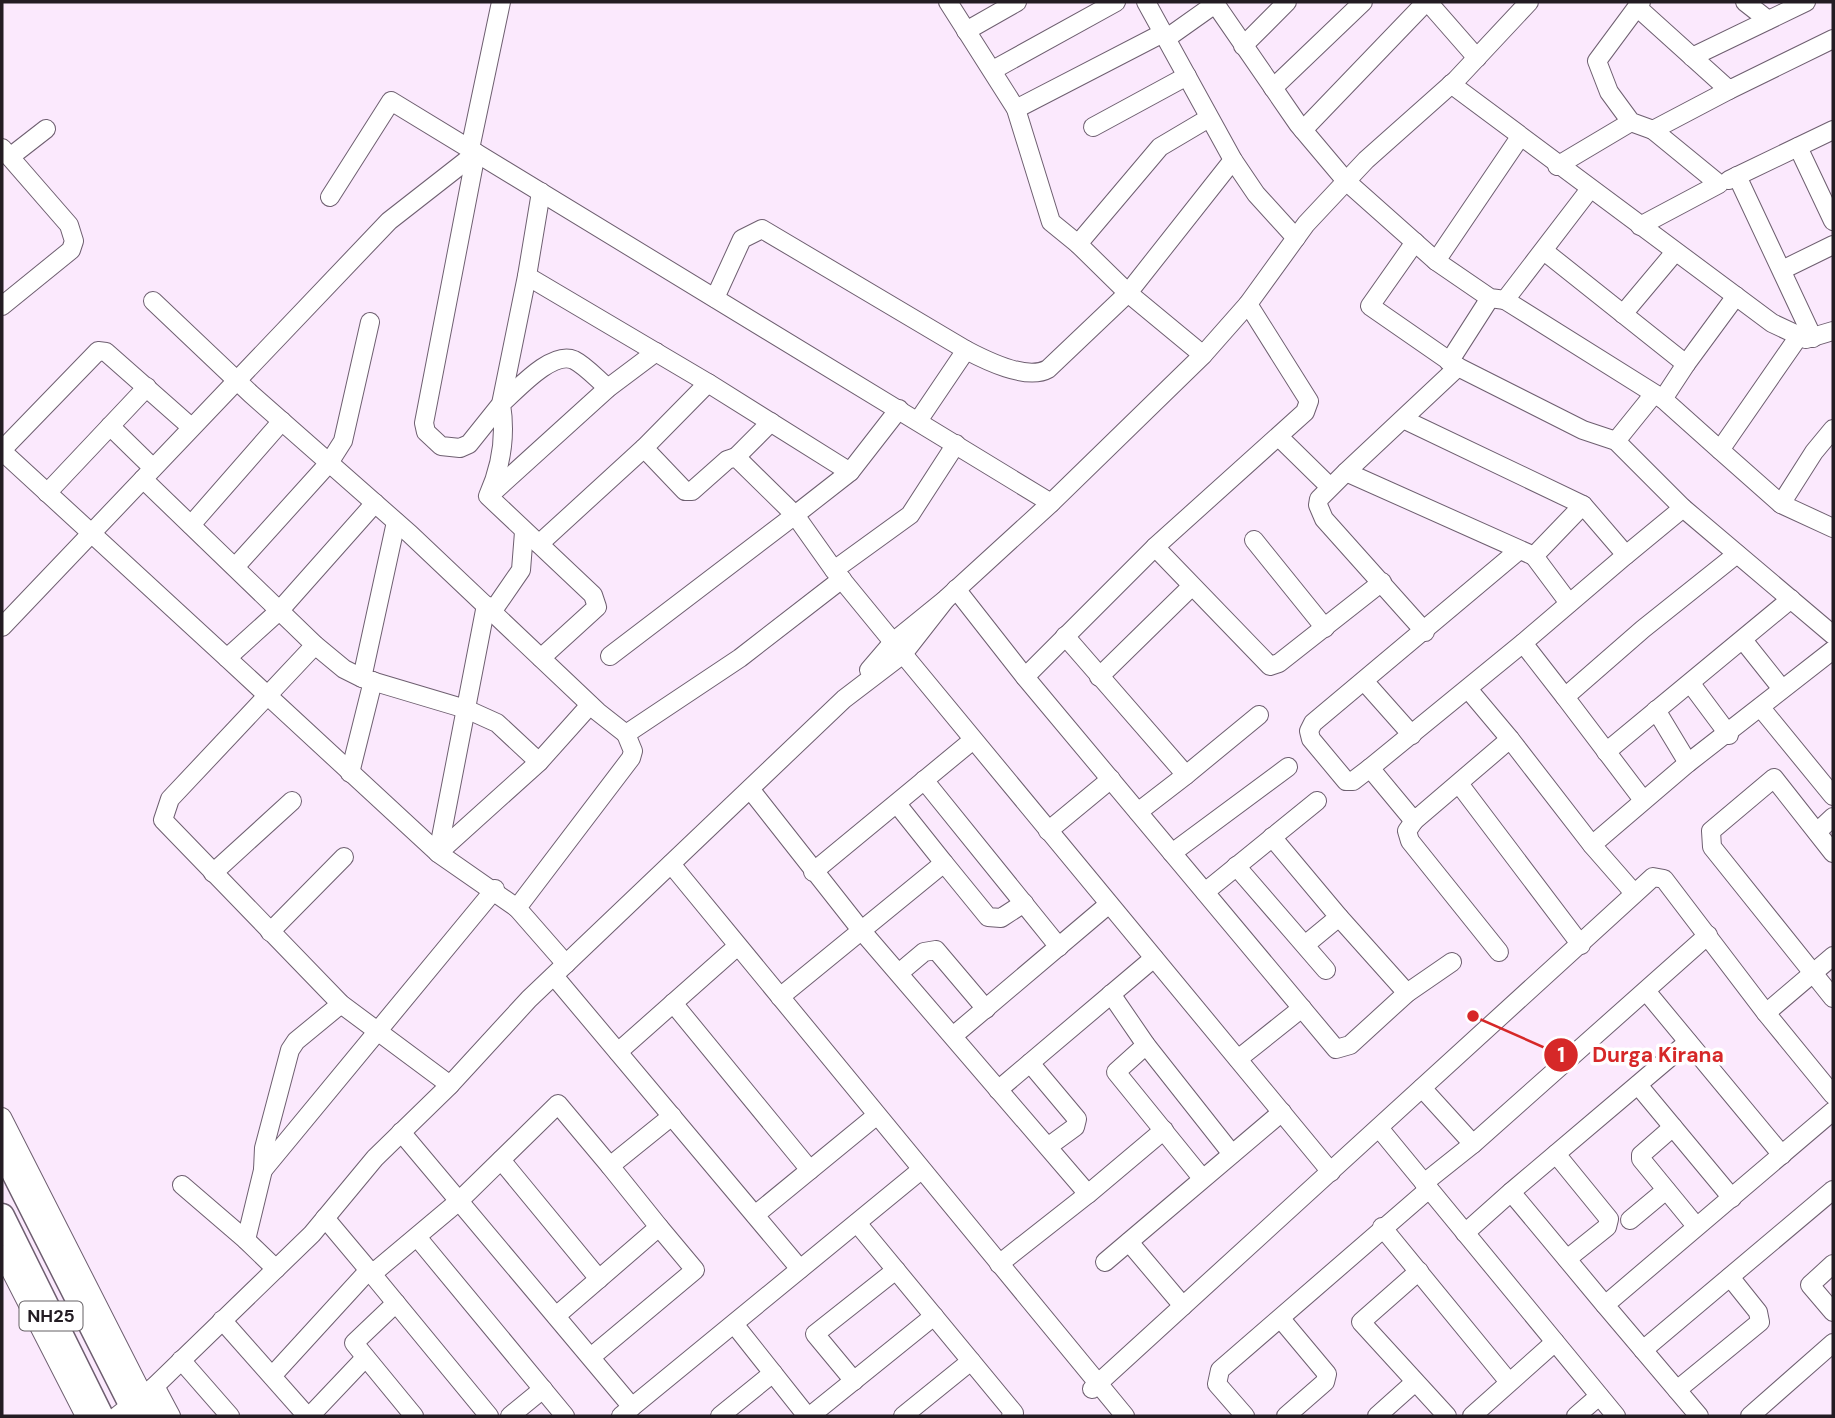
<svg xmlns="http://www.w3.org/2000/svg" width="1835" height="1418" font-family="'DM Sans',sans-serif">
  <rect width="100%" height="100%" fill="#fbe9fd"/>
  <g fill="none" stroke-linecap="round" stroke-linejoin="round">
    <g stroke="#6e5f70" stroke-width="20">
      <g id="minor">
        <path d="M 948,2 L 1016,109 L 1051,222 L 1078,244"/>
        <path d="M 1146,2 L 1233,160 L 1256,194 L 1296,238"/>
        <path d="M 1214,2 L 1298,124 L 1346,181 L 1436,261 L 1490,298 L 1505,300 L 1590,189"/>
        <path d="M 1428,2 L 1477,58"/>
        <path d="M 1641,2 L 1637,7 L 1729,90 L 1833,39"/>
        <path d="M 1745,2 L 1768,20"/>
        <path d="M 1637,7 L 1597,61 L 1609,92 L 1631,122 L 1653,130 L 1729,90"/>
        <path d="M 966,31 L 1017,2"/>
        <path d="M 1167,38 L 1215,4"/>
        <path d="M 1243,46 L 1287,2"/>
        <path d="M 1692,57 L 1806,2"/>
        <path d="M 993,70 L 1116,2"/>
        <path d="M 1451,84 L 1772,323 L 1806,339 L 1833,331"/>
        <path d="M 1273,88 L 1363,2"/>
        <path d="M 1016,109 L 1163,33"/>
        <path d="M 1093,127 L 1187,76"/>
        <path d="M 1303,130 L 1426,2"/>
        <path d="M 1798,147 L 1833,221"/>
        <path d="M 2,148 L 69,225 L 74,241 L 71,250 L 2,306"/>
        <path d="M 470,149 L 501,2"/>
        <path d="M 476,153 L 424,423 L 426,432 L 441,446 L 460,448 L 469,444 L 501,404 L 527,276"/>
        <path d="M 10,157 L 46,129"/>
        <path d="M 1557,166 L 1631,122"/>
        <path d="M 1737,176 L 1813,338"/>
        <path d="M 1729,180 L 1833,130"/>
        <path d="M 541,192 L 527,276 L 708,383 L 850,472"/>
        <path d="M 330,197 L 391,101 L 1051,503"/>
        <path d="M 1640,226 L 1719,184 L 1653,130"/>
        <path d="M 1415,242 L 1370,306 L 1458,367 L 1346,472 L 1534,556 L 1583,505 L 1626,555 L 1683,508 L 1833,635"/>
        <path d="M 1544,251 L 1686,364 L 1736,296"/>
        <path d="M 1436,261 L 1520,137"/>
        <path d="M 1782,270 L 1833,245"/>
        <path d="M 715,298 L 742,239 L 762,229 L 966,350 L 918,421"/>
        <path d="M 1505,300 L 1663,399"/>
        <path d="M 153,301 L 251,394 L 410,534 L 598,712 L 626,734"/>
        <path d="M 1623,314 L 1675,252"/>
        <path d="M 966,350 C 985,360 1027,381 1048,369 L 1128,293 L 1233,160"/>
        <path d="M 1203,355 L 1128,293 L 1078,244 L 1160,147 L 1209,118"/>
        <path d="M 1449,362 L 1490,298"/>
        <path d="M 1686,364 L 1663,399 L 1720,450 L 1799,336"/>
        <path d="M 1458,367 L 1583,430 L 1616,441 L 1683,508"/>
        <path d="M 608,388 C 598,380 586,366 574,360 C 552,350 517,390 501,404 C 506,435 501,467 488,496 L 539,544 L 644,448"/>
        <path d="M 1405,420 L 1583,505"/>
        <path d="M 110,426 L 153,468"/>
        <path d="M 1279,437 L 1329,486"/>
        <path d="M 1616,441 L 1654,394"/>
        <path d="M 2,450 L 98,351 L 106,352 L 191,427"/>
        <path d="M 1720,450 L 1781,504 L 1814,452 L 1833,429"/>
        <path d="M 2,451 L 227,658 L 280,610 L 375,503"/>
        <path d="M 736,457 L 771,422"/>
        <path d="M 1346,472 L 1319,499 L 1318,505 L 1324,519 L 1425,632"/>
        <path d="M 143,479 L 315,645 L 344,669 L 362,678 L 466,709 L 497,723 L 539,762"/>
        <path d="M 47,493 L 147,387"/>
        <path d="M 491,494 L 608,388 L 656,352"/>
        <path d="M 1781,504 L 1833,528"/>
        <path d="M 191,525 L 282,421"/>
        <path d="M 1254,540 L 1325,628"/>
        <path d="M 539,544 L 593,595 L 597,607 L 541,658"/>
        <path d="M 1155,547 L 1270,666 L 1279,663 L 1382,582"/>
        <path d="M 1534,556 L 1569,603"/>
        <path d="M 236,566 L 329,463 L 343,441 L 370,322"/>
        <path d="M 834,570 L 795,515 L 850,472 L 899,409"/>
        <path d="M 956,589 L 1025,677 L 1155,547 L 1305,412 L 1309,401 L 1248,304"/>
        <path d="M 492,612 L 521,570 L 524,532"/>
        <path d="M 2,627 L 389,221 L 476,153"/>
        <path d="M 1065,636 L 1186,775 L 1259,715"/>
        <path d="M 1743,640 L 1782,689"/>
        <path d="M 893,642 L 834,570 L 910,515 L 956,444"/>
        <path d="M 1523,643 L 1370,768 L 1414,821 L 1510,739 L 1592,845"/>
        <path d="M 315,645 L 170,799 L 163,820 L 341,1004 L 450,1085"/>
        <path d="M 903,654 L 1331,1172"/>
        <path d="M 610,656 L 795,515 L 736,457 L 727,460 L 692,491 L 685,491 L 644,448 L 708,383"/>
        <path d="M 227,658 L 438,853"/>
        <path d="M 869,670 L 893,642 L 946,599 L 1051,503 L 1203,355 L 1248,304 L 1306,224 L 1366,160 L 1456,80 L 1529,2"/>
        <path d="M 1025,677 L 1336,1049 L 1350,1045 L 1407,993 L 1452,962"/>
        <path d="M 1099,677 L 1191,587"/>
        <path d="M 362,678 L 396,522"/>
        <path d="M 1364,681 L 1412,735"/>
        <path d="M 1691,684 L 1729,735"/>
        <path d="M 1468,689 L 1510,739"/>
        <path d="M 1565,697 L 1523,643 L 1626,555"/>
        <path d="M 1761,708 L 1833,796"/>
        <path d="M 1656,710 L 1688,763"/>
        <path d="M 1606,752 L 1791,599"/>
        <path d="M 1370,768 L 1353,781 L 1346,781 L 1311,739 L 1309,731 L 1313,723 L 1518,551"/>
        <path d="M 350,773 L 373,681"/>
        <path d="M 924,780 L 1059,947"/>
        <path d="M 1460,785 L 1581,945"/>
        <path d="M 750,789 L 861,930 L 1088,1194 L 999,1264"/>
        <path d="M 1643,800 L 1565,697 L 1643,629 L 1737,554"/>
        <path d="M 897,804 L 944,863"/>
        <path d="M 1138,812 L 1186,775"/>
        <path d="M 1414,821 L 1407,831 L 1410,841 L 1499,952"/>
        <path d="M 1048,831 L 1111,779"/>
        <path d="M 1817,832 L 1833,817"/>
        <path d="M 1272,837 L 1339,917 L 1305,945"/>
        <path d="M 438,853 L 486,605"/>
        <path d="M 1172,853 L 1288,767"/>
        <path d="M 1833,853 L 1774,778 L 1711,831 L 1712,847 L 1833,998"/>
        <path d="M 671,864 L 1125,1416"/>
        <path d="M 1236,866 L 1326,970"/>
        <path d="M 813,872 L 973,740"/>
        <path d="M 213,873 L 292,801"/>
        <path d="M 1205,892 L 1317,801"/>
        <path d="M 1634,893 L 1592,845 L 1688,763 L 1833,650"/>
        <path d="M 517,908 L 438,853 L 539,762 L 590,705"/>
        <path d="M 1339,917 L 1407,993"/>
        <path d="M 270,932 L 344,857"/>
        <path d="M 566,964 L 517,908 L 631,758 L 633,751 L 626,734 L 740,658 L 842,579"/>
        <path d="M 899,973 L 924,952 L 936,950 L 986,1009"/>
        <path d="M 554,976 L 800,1269"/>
        <path d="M 1646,991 L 1782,1155"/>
        <path d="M 1111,994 L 1146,1045 L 1232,1154"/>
        <path d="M 780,997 L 944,863 L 988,917 L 1001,918 L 1024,903"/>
        <path d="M 673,1003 L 810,1170"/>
        <path d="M 1766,1013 L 1833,956"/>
        <path d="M 953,1036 L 1109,904"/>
        <path d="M 1146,1045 L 1116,1072 L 1202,1178"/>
        <path d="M 618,1052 L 732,951"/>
        <path d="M 1238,1059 L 1302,1008"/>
        <path d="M 1030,1063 L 1077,1119 L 1075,1127 L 1049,1146"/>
        <path d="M 1638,1085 L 1732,1198"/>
        <path d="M 1422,1088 L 1473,1144 L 1708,935"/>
        <path d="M 998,1090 L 1154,958"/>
        <path d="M 2,1117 L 154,1416"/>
        <path d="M 1673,1127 L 1641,1155 L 1641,1159 L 1696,1226"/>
        <path d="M 1379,1128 L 1616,1416"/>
        <path d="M 401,1132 L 632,1407"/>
        <path d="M 1556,1154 L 1609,1219 L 1607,1227 L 1567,1259"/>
        <path d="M 501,1160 L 599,1279"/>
        <path d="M 263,1170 L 495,889"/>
        <path d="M 1424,1183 L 1473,1144"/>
        <path d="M 182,1185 L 246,1240"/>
        <path d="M 1511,1192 L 1688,1042"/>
        <path d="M 1088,1194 L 1164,1130"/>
        <path d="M 755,1215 L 871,1120"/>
        <path d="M 325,1218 L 372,1274 L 459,1201 L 558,1104 L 610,1166 L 672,1116"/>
        <path d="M 1630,1220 L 1666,1190"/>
        <path d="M 857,1223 L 1014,1413 L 1011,1416"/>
        <path d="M 1382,1227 L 1509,1382"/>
        <path d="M 1465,1233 L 1511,1192 L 1605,1305"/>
        <path d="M 417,1237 L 565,1416"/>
        <path d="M 1129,1242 L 1183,1306"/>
        <path d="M 2,1254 L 85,1416"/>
        <path d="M 1105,1262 L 1282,1112"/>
        <path d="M 1833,1264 L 1810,1285 L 1833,1312"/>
        <path d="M 276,1269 L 246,1240 L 263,1170 L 264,1148 L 290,1050 L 296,1041 L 341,1004"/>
        <path d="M 1419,1271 L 1361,1322 L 1447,1416"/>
        <path d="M 372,1274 L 489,1416"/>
        <path d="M 396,1303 L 354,1343 L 414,1416"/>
        <path d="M 556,1316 L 659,1227 L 610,1166"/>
        <path d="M 1281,1319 L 1327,1374 L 1325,1382 L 1286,1416"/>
        <path d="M 222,1320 L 307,1416"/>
        <path d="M 734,1324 L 807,1416"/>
        <path d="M 1643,1350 L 1833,1190"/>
        <path d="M 591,1357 L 695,1270 L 659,1227"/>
        <path d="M 181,1360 L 230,1416"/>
        <path d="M 272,1376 L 369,1270"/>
        <path d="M 854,1381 L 815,1334 L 896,1270"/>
        <path d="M 155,1386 L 171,1416"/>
        <path d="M 1092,1389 L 1653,877 L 1664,879 L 1766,1013 L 1833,1095"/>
        <path d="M 1677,1390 L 1760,1322 L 1758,1312 L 1730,1277"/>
        <path d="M 117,1416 L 155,1386 L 312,1234 L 375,1158 L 450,1085 L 529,999 L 844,699 L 903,654 L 946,599"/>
        <path d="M 310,1416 L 365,1358"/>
        <path d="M 510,1416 L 543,1389"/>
        <path d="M 621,1416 L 921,1170"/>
        <path d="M 720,1416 L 773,1373"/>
        <path d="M 810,1416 L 934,1316"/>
        <path d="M 903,1416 L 971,1361"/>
        <path d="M 1245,1416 L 1217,1384 L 1220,1370 L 1429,1189"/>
        <path d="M 1377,1416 L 1415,1382"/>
        <path d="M 1472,1416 L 1555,1342"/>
        <path d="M 1576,1416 L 1599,1396"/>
        <path d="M 1699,1416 L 1605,1305 L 1833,1111"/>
        <path d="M 1750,1416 L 1833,1343"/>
      </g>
    </g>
    <g stroke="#6e5f70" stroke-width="27">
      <g id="highway">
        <path d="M 2,1149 L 137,1416"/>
        <path d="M 2,1216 L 101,1416"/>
      </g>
    </g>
    <use href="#minor" stroke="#fff" stroke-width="18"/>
    <use href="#highway" stroke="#fff" stroke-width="24"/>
  </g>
  <g text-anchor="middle" stroke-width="7" stroke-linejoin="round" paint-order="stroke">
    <rect fill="#fff" stroke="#656065" stroke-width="2" x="19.5" y="1301.5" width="63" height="29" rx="5"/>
    <g font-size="18" font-weight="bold" fill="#231c23">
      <text x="51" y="1322">NH25</text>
    </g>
  </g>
  <path fill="none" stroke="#d62828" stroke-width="2.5" d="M1473 1016L1561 1055"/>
  <g fill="#d62828" stroke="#fff" stroke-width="2.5">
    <circle cx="1473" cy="1016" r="7"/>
    <circle cx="1561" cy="1055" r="18"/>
  </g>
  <g font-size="21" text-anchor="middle" font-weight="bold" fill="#fff">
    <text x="1561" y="1062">1</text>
  </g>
  <g font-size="21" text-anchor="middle" font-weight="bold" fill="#d62828" stroke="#fff" stroke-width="7" stroke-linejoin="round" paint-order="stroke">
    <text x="1658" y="1062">Durga Kirana</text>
  </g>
  <rect width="1835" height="1418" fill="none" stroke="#231c23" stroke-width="7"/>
</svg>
